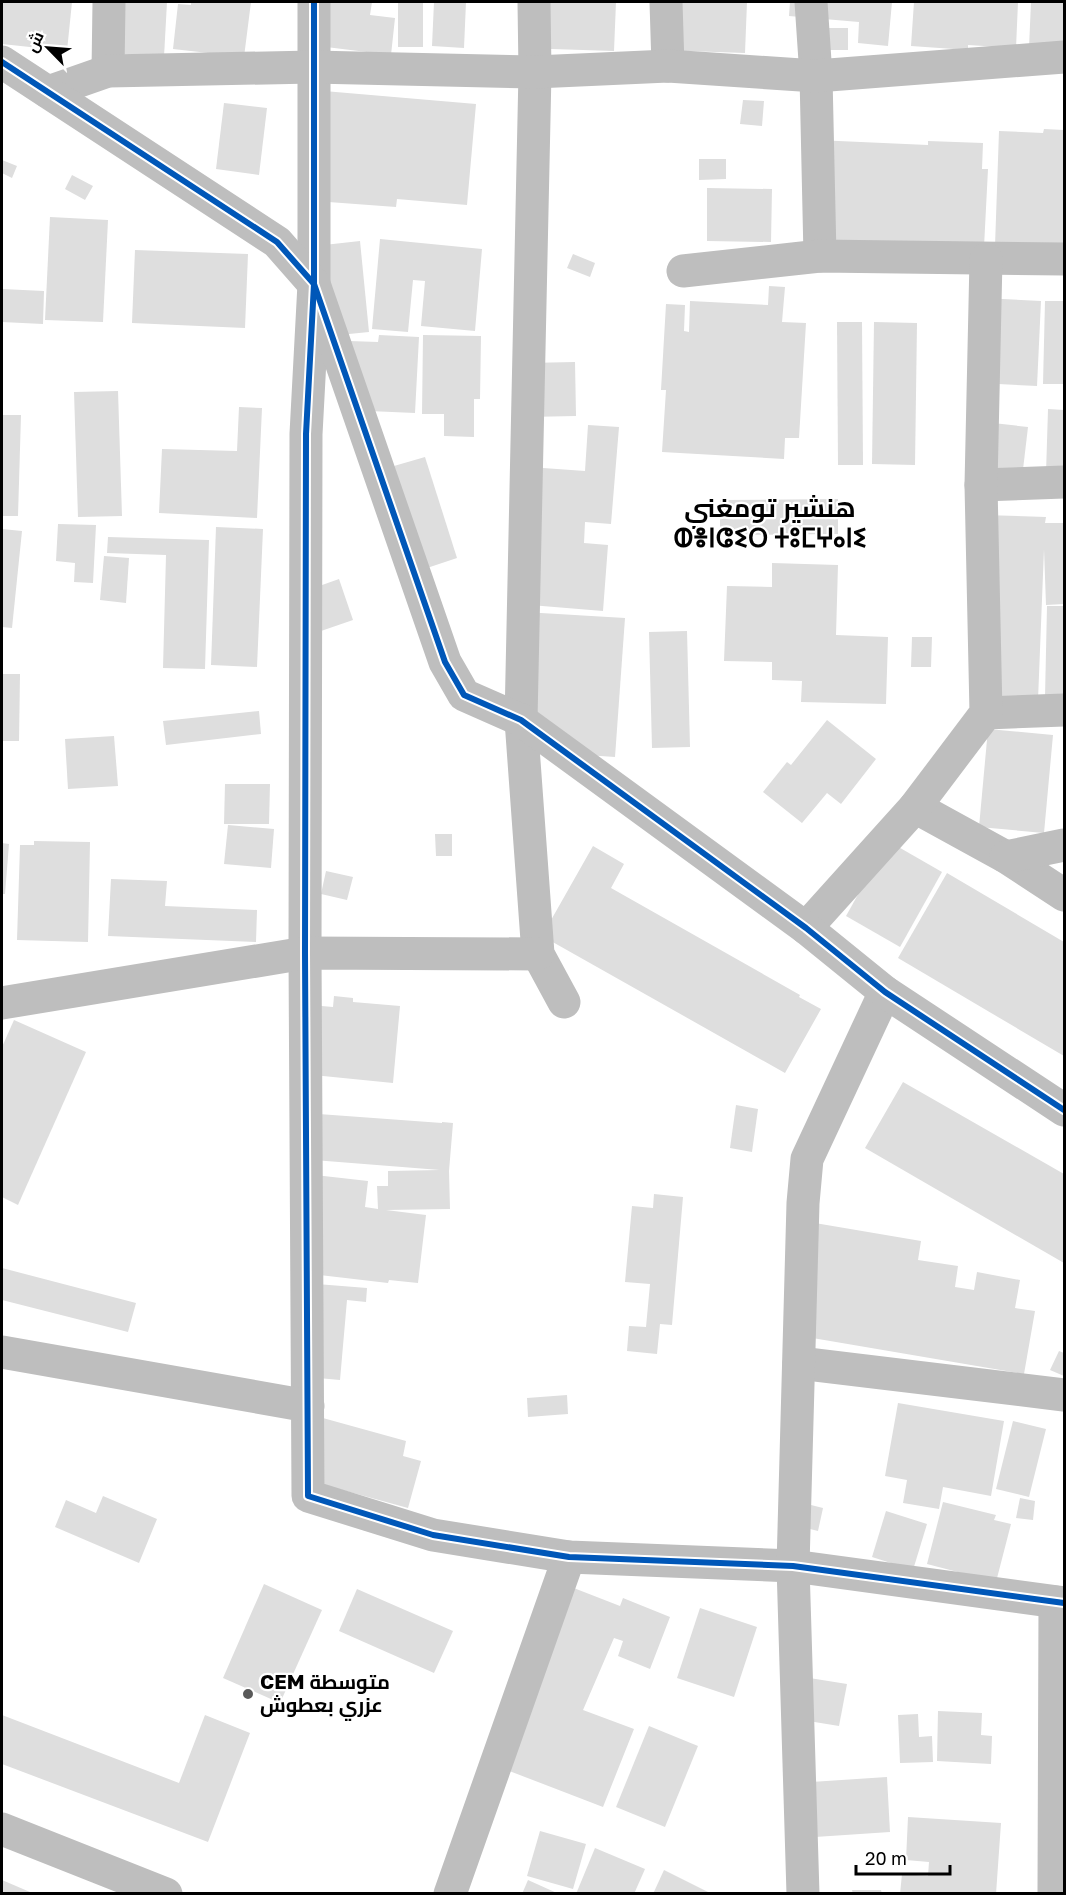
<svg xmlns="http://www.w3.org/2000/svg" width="1066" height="1895" font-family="'Golos Text',Cairo,'Noto Sans Tifinagh',sans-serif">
  <rect width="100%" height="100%" fill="#fff"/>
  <g fill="#dedede">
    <path d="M 2,2 L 72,2 L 67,51 L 2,44 Z"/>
    <path d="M 96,2 L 167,2 L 164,57 L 92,52 Z"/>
    <path d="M 191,2 L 251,2 L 244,57 L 173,49 L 178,4 L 191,5 Z"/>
    <path d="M 323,2 L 372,2 L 370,15 L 395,18 L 391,55 L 318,46 Z"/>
    <rect x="398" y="2" width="25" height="45"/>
    <path d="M 434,2 L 466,2 L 464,48 L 432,46 Z"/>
    <path d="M 522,2 L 616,2 L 614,51 L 520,48 Z"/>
    <path d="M 660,2 L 747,2 L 745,53 L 658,50 Z"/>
    <path d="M 790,2 L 892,2 L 888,46 L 858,43 L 859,22 L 789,16 Z"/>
    <path d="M 914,2 L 1018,2 L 1016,48 L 968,45 L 968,50 L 911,46 Z"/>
    <path d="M 1031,2 L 1064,2 L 1064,50 L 1029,48 Z"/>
    <rect x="798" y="28" width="50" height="22"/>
    <path d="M 324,91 L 476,104 L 467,205 L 397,199 L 396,207 L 315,201 Z"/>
    <path d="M 743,100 L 764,101 L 762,126 L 740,124 Z"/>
    <path d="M 224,103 L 267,108 L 259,175 L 216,169 Z"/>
    <path d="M 1044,129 L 1064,130 L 1064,249 L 995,246 L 999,131 L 1043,133 Z"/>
    <path d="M 816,140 L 928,145 L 928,141 L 983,143 L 982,169 L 988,169 L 984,247 L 811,239 Z"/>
    <path d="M 699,159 L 726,159 L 726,179 L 699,180 Z"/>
    <path d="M 2,160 L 17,166 L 12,178 L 2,173 Z"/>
    <path d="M 72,175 L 93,186 L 85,200 L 65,189 Z"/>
    <path d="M 707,188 L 772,189 L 771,242 L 707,241 Z"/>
    <path d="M 50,217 L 108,220 L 103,322 L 45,320 Z"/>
    <path d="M 380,239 L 482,249 L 475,331 L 421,326 L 425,281 L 413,280 L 408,332 L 372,329 Z"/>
    <path d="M 360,241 L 369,332 L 339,335 L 329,293 L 324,245 Z"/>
    <path d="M 135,250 L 248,254 L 245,328 L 132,323 Z"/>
    <path d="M 573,254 L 595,263 L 590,277 L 567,268 Z"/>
    <path d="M 769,286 L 785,287 L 782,322 L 806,323 L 799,438 L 785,438 L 784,459 L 662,452 L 666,390 L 661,390 L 666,304 L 685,305 L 684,331 L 689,332 L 690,301 L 768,305 Z"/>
    <path d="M 2,289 L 44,291 L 43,324 L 2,322 Z"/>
    <path d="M 982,298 L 1041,301 L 1037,386 L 978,383 Z"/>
    <path d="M 1045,301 L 1064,301 L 1064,384 L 1043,384 Z"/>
    <path d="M 837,322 L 862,322 L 863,465 L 838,465 Z"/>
    <path d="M 874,322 L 917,323 L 915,465 L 872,464 Z"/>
    <path d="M 379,335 L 419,337 L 415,413 L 346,410 L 349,341 L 378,342 Z"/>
    <path d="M 423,335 L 481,336 L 480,399 L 474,399 L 474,437 L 444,436 L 444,414 L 422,414 Z"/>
    <path d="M 575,362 L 576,416 L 527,417 L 527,363 Z"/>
    <path d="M 118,391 L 122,516 L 78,517 L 74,392 Z"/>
    <path d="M 239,407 L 262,408 L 257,518 L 159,513 L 162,449 L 237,451 Z"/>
    <path d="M 1048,409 L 1064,410 L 1064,475 L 1046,474 Z"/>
    <path d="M 2,415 L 21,415 L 18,516 L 2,516 Z"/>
    <path d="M 984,422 L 1028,427 L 1022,478 L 978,473 Z"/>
    <path d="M 588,425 L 619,427 L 611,524 L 585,522 L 584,543 L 608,545 L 603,611 L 518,604 L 529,467 L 585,471 Z"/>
    <path d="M 425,457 L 457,558 L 427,568 L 394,466 Z"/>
    <path d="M 838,499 L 838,534 L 720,535 L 720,500 Z"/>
    <path d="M 983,515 L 1046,517 L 1045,523 L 1064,523 L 1064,604 L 1046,605 L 1044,549 L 1038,700 L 976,698 Z"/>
    <path d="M 58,524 L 96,525 L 93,583 L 74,582 L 75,563 L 56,561 Z"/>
    <path d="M 216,527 L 263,529 L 257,667 L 211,665 Z"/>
    <path d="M 2,529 L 22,531 L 12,628 L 2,627 Z"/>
    <path d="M 108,537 L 209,540 L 205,669 L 163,668 L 166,555 L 107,553 Z"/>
    <path d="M 104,556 L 129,558 L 126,603 L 100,600 Z"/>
    <path d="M 772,563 L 838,565 L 836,635 L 888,637 L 886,704 L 801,702 L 802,681 L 772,680 L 772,662 L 724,661 L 727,586 L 772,587 Z"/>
    <path d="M 339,579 L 353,620 L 321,631 L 308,590 Z"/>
    <path d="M 1047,606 L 1064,606 L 1064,697 L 1045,697 Z"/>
    <path d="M 524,612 L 625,618 L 615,757 L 514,750 Z"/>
    <path d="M 687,631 L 690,747 L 652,748 L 649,632 Z"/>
    <path d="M 912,637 L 932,637 L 931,667 L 911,667 Z"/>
    <path d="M 2,674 L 20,674 L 19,741 L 2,741 Z"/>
    <path d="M 259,711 L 261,734 L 166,745 L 163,721 Z"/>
    <path d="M 827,720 L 876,759 L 841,804 L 827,793 L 802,823 L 763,792 L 787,762 L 791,765 Z"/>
    <path d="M 988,729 L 1053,735 L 1044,833 L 979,827 Z"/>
    <path d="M 114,736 L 118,786 L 68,789 L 65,739 Z"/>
    <path d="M 225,784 L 270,784 L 269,824 L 224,824 Z"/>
    <path d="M 228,825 L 274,829 L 271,868 L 224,864 Z"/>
    <path d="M 435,834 L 452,834 L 452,856 L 436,856 Z"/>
    <path d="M 34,841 L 90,842 L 88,942 L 17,940 L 20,845 L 34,845 Z"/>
    <path d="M 888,841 L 942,872 L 900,947 L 846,916 Z"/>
    <path d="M 2,843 L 9,844 L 5,894 L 2,894 Z"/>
    <path d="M 593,846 L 624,864 L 611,888 L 800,995 L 799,997 L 821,1009 L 785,1073 L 542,936 Z"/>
    <path d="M 326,871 L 353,877 L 347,900 L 321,894 Z"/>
    <path d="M 947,873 L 1064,942 L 1064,1056 L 898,958 Z"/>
    <path d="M 111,879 L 167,881 L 165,906 L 257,910 L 256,942 L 108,936 Z"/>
    <path d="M 334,996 L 353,998 L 353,1002 L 400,1006 L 393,1083 L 303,1074 L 310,1005 L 333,1007 Z"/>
    <path d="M 14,1020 L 86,1052 L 18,1205 L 2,1197 L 2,1047 Z"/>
    <path d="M 903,1082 L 1064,1174 L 1064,1263 L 865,1148 Z"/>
    <path d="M 736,1105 L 758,1109 L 752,1152 L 730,1148 Z"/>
    <path d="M 305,1113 L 442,1123 L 442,1122 L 453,1123 L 449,1171 L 450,1209 L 386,1210 L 426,1215 L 418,1283 L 389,1280 L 388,1283 L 294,1272 L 306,1174 L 368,1181 L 365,1207 L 378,1209 L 377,1186 L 388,1186 L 388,1171 L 440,1170 L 301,1159 Z"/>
    <path d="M 654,1194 L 683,1197 L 672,1325 L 660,1324 L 657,1354 L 627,1351 L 629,1326 L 646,1327 L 650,1284 L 625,1282 L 632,1206 L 653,1208 Z"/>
    <path d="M 809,1222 L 921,1241 L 918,1260 L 958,1266 L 955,1287 L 974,1290 L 977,1272 L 1020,1280 L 1015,1308 L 1035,1311 L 1024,1374 L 789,1334 Z"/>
    <path d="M 2,1268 L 136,1303 L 128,1332 L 2,1300 Z"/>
    <path d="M 304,1283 L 367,1288 L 366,1302 L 347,1300 L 340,1380 L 296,1376 Z"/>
    <path d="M 1059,1351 L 1064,1353 L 1064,1376 L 1050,1370 Z"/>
    <path d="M 567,1395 L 568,1414 L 528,1417 L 527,1398 Z"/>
    <path d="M 898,1403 L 1004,1421 L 991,1496 L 943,1487 L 939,1509 L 903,1503 L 907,1480 L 885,1476 Z"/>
    <path d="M 312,1415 L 406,1441 L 403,1456 L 421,1461 L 408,1508 L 295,1477 Z"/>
    <path d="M 1013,1421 L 1046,1429 L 1029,1497 L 996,1489 Z"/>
    <path d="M 103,1496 L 157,1519 L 139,1563 L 55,1527 L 66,1500 L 96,1513 Z"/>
    <path d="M 1020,1498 L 1035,1501 L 1033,1520 L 1016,1518 Z"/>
    <path d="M 799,1502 L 823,1508 L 818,1531 L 794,1525 Z"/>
    <path d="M 943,1502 L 996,1515 L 994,1520 L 1011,1524 L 996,1582 L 927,1564 Z"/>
    <path d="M 886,1511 L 927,1524 L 913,1570 L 872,1557 Z"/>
    <path d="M 264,1584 L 322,1610 L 280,1703 L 223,1678 Z"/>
    <path d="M 566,1585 L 620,1606 L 623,1598 L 670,1617 L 650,1669 L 618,1656 L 623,1641 L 614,1638 L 583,1710 L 634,1729 L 603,1807 L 499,1767 Z"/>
    <path d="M 357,1589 L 453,1631 L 434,1673 L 339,1631 Z"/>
    <path d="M 700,1608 L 757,1627 L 734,1697 L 677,1678 Z"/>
    <path d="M 797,1676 L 847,1684 L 839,1726 L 790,1718 Z"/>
    <path d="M 938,1711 L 982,1713 L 981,1735 L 992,1736 L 991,1764 L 937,1761 Z"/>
    <path d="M 918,1714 L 919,1737 L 932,1736 L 933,1762 L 900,1763 L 898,1715 Z"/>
    <path d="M 2,1715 L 179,1783 L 205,1715 L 250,1733 L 208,1842 L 2,1764 Z"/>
    <path d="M 649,1726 L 698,1746 L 665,1827 L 616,1807 Z"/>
    <path d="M 887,1777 L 890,1832 L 800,1838 L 796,1783 Z"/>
    <path d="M 908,1817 L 1001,1823 L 996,1894 L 900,1894 L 902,1874 L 928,1876 L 929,1862 L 906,1860 Z"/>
    <path d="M 540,1831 L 586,1844 L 573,1889 L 527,1876 Z"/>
    <path d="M 595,1848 L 645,1869 L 634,1894 L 576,1894 Z"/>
    <path d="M 664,1870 L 712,1894 L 653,1894 Z"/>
    <path d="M 2,1880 L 30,1892 L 29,1894 L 2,1894 Z"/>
    <path d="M 528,1880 L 559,1894 L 522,1894 Z"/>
    <path d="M 852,1890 L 881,1890 L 882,1894 L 853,1894 Z"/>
  </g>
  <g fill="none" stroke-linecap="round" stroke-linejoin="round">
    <g stroke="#bebebe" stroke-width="33">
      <path d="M 314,2 L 314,284 L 306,434 L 305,953 L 308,1496 L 433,1535 L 569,1557 L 793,1566 L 1064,1603"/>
      <path d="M 534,2 L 535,72 L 521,720 L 538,954 L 564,1002"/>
      <path d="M 666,2 L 668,66"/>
      <path d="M 811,2 L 816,76 L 820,256"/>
      <path d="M 108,71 L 109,2"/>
      <path d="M 48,92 L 108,71 L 313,67 L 535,72 L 668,66 L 816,76 L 1064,57"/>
      <path d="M 683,271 L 820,256 L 1064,259"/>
      <path d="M 981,485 L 1064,482"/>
      <path d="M 986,713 L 1064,710"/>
      <path d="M 915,807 L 1006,857 L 1064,895"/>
      <path d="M 1006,857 L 1064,845"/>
      <path d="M 806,928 L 915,807 L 986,713 L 981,485 L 986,259"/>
      <path d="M 2,1003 L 305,953 L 538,954"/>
      <path d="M 2,1352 L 308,1406"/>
      <path d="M 799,1363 L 1064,1395"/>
      <path d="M 2,1829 L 166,1894"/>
      <path d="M 450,1894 L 569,1557"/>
      <path d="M 803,1894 L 793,1566 L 803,1203 L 807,1159 L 885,992"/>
      <path d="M 1054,1894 L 1055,1602"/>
    </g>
    <path stroke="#bebebe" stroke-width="33" d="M 2,62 L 277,242 L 314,284 L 445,662 L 464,695 L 521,720 L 806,928 L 885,992 L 1064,1110"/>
    <g stroke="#fff" stroke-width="10">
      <g id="cycleway">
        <path d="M 314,2 L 314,284 L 306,434 L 305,953 L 308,1496 L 433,1535 L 569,1557 L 793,1566 L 1064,1603"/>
        <path d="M 2,62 L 277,242 L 314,284 L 445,662 L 464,695 L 521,720 L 806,928 L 885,992 L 1064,1110"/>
      </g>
    </g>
    <use href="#cycleway" stroke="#0057b8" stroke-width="6"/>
  </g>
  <circle fill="#595959" stroke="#fff" stroke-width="2" cx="248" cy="1694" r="6"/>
  <g text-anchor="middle" stroke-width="4.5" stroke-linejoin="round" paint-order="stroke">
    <g font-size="20" font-weight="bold" fill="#000" stroke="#fff" text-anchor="start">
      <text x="260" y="1689">CEM متوسطة<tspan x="260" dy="23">عزري بعطوش</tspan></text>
    </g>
    <g font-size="26" font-weight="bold" fill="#000" stroke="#fff">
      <text x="770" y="517">هنشير تومغني<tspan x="770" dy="30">ⵀⴻⵏⵛⵉⵔ ⵜⵓⵎⵖⴰⵏⵉ</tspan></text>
    </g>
  </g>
  <rect width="1066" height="1895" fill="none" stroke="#000000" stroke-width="6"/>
  <g transform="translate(48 48) rotate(295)" stroke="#ffffff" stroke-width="4.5" paint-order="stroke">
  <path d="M0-4.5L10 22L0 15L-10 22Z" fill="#000000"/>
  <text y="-9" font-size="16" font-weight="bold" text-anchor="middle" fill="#000000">ش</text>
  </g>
  <path d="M856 1865v9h94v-9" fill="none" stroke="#000000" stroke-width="3"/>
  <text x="865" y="1865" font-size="18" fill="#000000" stroke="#ffffff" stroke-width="4.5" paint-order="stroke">20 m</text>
</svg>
